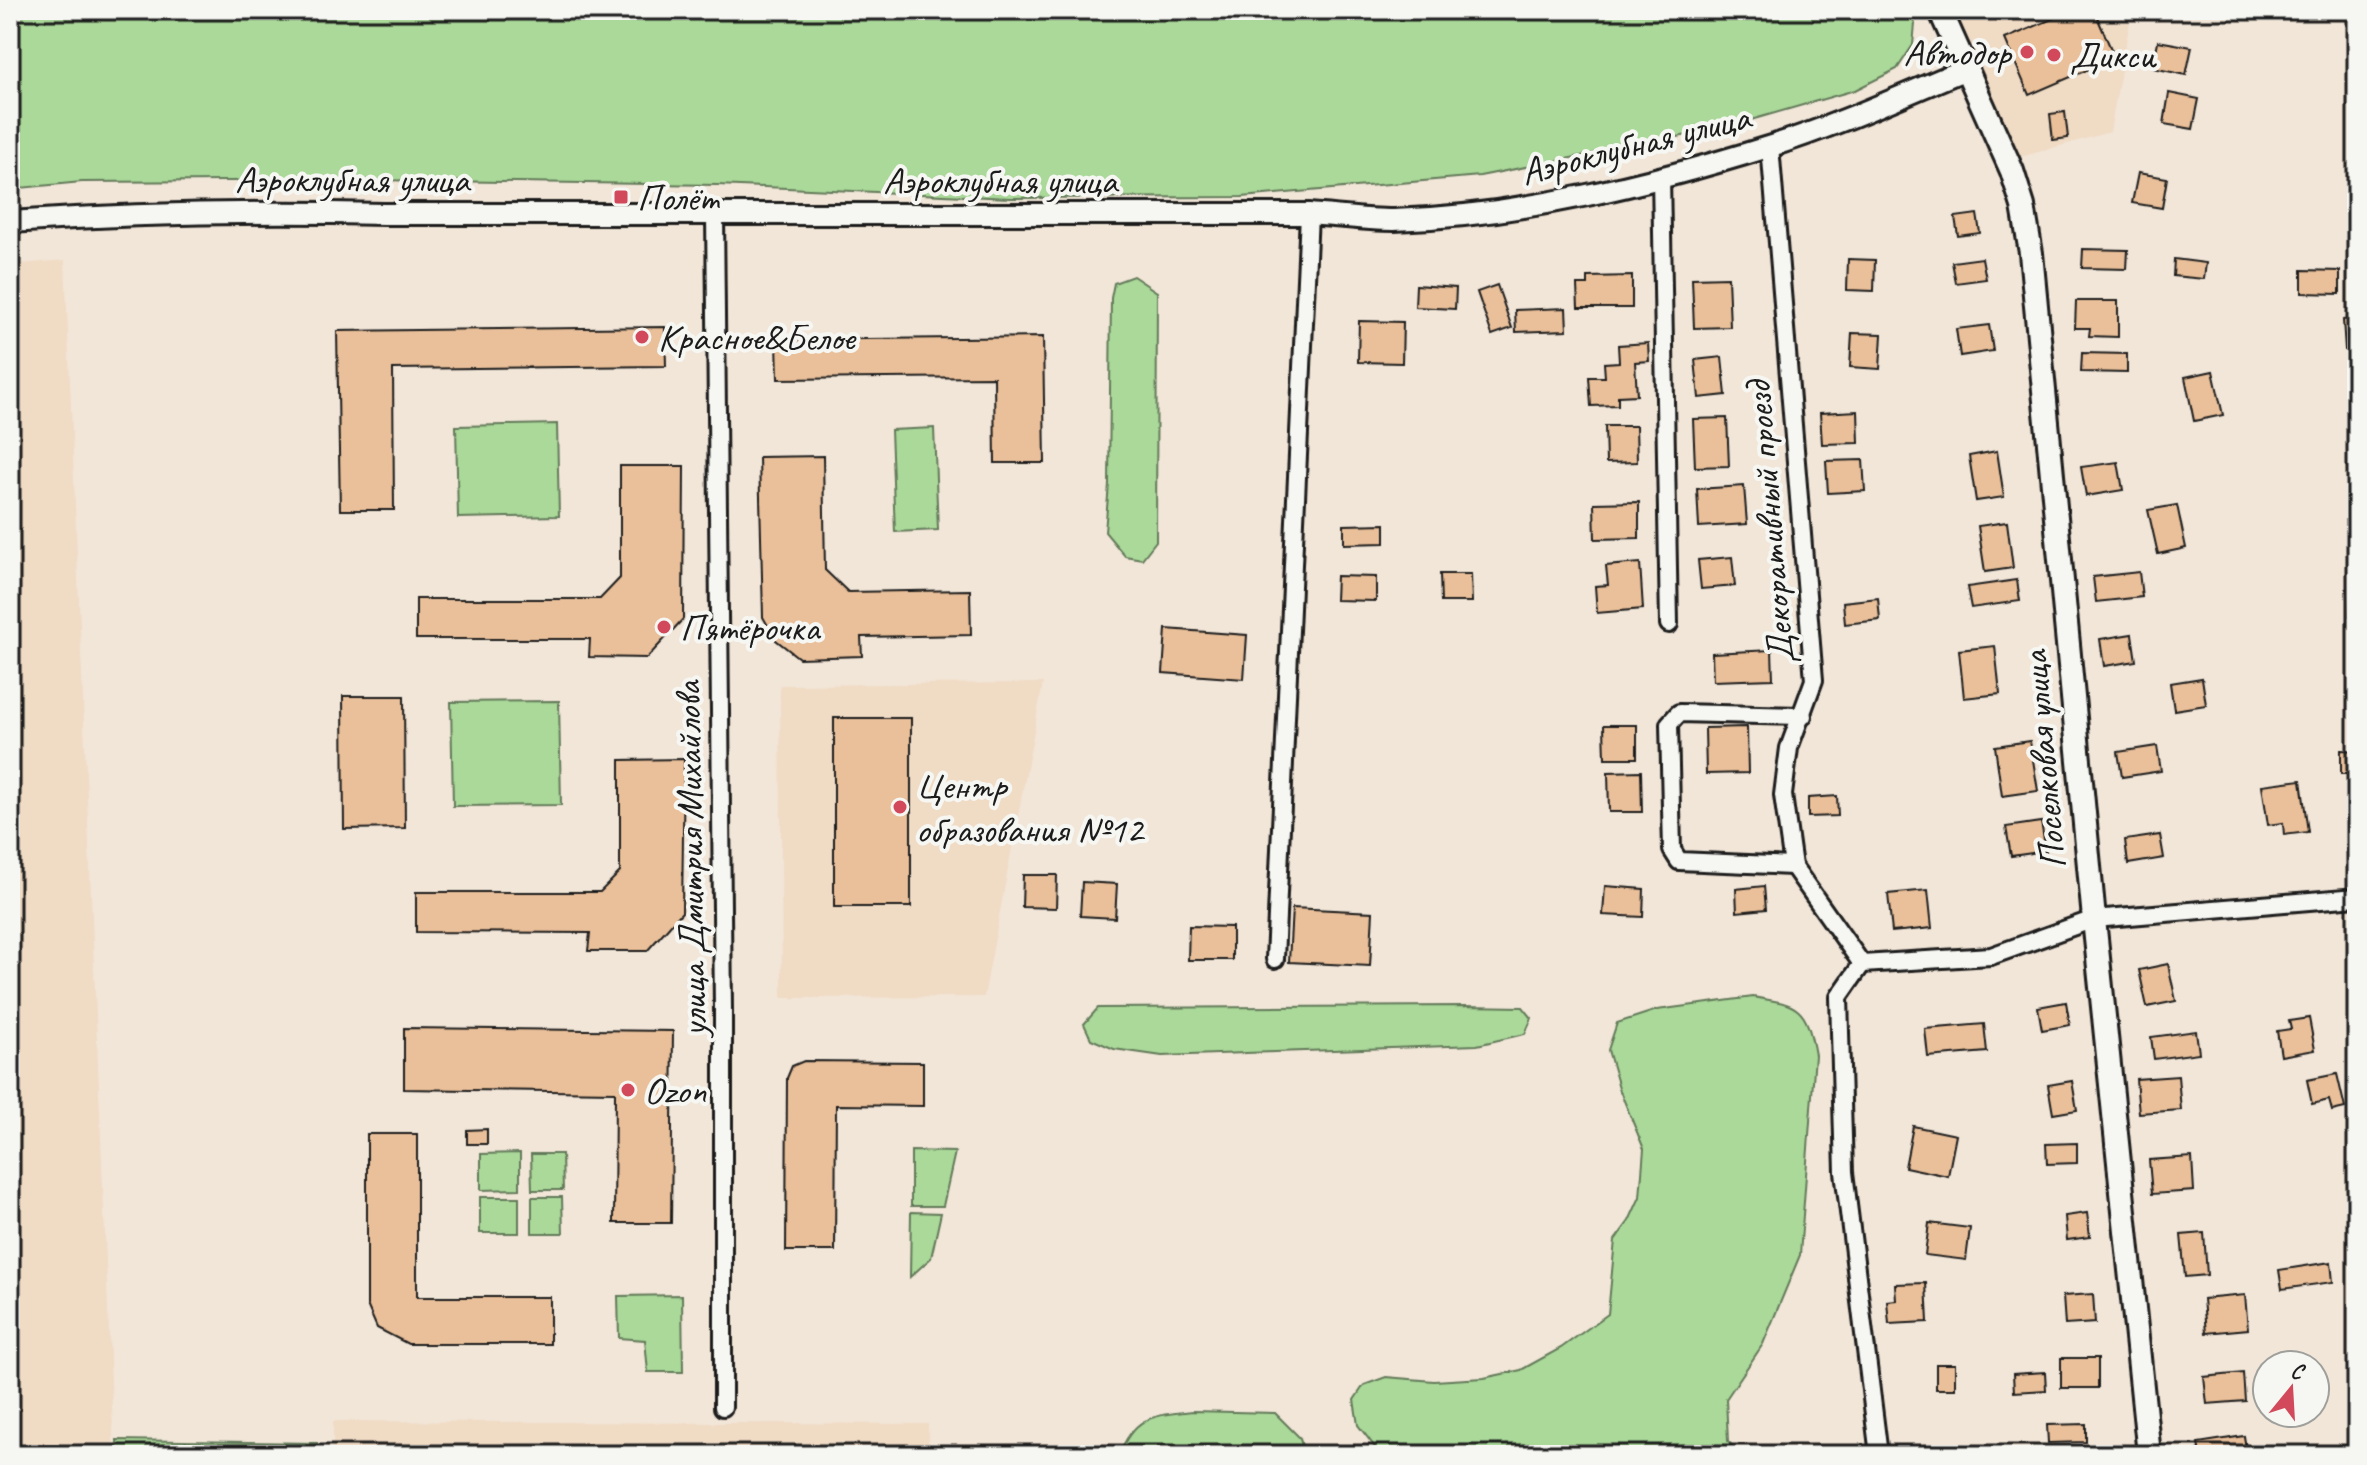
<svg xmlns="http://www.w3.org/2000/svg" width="2367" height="1465" font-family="Caveat,sans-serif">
  <rect width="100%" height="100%" fill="#f2e6d8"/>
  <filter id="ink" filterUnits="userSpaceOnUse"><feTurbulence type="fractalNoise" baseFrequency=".0125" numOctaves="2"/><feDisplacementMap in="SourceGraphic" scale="16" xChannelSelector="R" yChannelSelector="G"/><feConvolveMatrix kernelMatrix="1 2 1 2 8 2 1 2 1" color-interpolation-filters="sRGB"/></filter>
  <g filter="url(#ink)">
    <g fill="#f0dbc5">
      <path d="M 1956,10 L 2132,10 L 2110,132 L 2017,158 Z"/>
      <path d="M 65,260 L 114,1455 L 10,1455 L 10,265 Z"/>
      <path d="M 1043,683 L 984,997 L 782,998 L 780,685 Z"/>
      <path d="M 333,1421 L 928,1424 L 929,1455 L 333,1455 Z"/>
    </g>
    <g fill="#aad999" stroke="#637a5a" stroke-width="2">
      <path d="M 10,10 L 1909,10 L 1915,24 L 1913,45 L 1897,69 L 1855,90 L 1723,128 L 1480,176 L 1242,197 L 1010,198 L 717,185 L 371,180 L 82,182 L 10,189 Z"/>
      <path d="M 1133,276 L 1157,292 L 1156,541 L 1142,559 L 1125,556 L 1105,532 L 1109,484 L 1111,298 L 1114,283 Z"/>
      <path d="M 557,424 L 559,516 L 458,518 L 456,426 Z"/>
      <path d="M 934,428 L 938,530 L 895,532 L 891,430 Z"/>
      <path d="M 559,701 L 561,805 L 453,806 L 451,702 Z"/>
      <path d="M 1753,997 C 1800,1005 1806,1006 1815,1055 L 1800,1255 L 1763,1344 L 1726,1399 L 1728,1441 L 1740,1455 L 1381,1455 L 1358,1425 L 1354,1400 L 1364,1385 L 1386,1377 L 1434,1381 L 1484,1378 L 1521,1370 L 1561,1348 L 1608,1314 L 1615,1240 L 1629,1221 L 1640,1197 L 1644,1149 L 1620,1091 L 1608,1050 L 1617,1023 L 1657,1010 Z"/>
      <path d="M 1465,1006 L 1523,1007 L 1532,1018 L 1525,1034 L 1477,1045 L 1162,1056 L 1114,1049 L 1091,1039 L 1084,1024 L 1098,1008 Z"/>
      <path d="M 911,1151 L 955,1152 L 943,1206 L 911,1206 Z"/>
      <path d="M 520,1153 L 520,1189 L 481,1190 L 481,1154 Z"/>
      <path d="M 531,1154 L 562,1154 L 563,1190 L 532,1190 Z"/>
      <rect x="480" y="1197" width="39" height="36"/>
      <path d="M 532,1197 L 562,1197 L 563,1233 L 532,1233 Z"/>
      <path d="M 911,1212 L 941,1213 L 931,1258 L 910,1277 Z"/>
      <path d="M 682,1295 L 683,1372 L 648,1372 L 645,1340 L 619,1338 L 618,1296 Z"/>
      <path d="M 1193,1411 L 1275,1413 L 1300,1438 L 1304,1455 L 1119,1455 C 1135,1414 1155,1416 1193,1411 Z"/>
      <path d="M 117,1440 L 317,1443 L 318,1455 L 118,1455 Z"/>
    </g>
    <g fill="#eac09a" stroke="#1c1c1c" stroke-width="2">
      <path d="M 2073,10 L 2094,10 L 2115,58 L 2029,95 L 2005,39 Z"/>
      <path d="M 2158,41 L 2192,47 L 2186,75 L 2153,68 Z"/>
      <path d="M 2169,93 L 2199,99 L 2193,129 L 2164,124 Z"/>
      <path d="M 2065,112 L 2068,138 L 2053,140 L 2050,114 Z"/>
      <path d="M 2138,173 L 2167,178 L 2162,208 L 2132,203 Z"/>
      <path d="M 1977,214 L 1980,233 L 1958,236 L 1955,217 Z"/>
      <path d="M 2083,249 L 2128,250 L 2127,269 L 2082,268 Z"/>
      <path d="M 1982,258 L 1986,279 L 1956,283 L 1952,262 Z"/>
      <path d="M 1848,259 L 1875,260 L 1874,291 L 1847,290 Z"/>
      <path d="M 2174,259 L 2206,263 L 2204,279 L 2173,276 Z"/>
      <path d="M 2302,270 L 2340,271 L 2340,294 L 2302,293 Z"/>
      <path d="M 1632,276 L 1632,308 L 1578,308 L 1577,285 L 1588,285 L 1588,277 Z"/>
      <path d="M 1728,277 L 1730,327 L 1694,328 L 1692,278 Z"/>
      <path d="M 1416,285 L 1456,288 L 1455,309 L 1415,307 Z"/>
      <path d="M 1497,285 L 1512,328 L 1492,335 L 1477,292 Z"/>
      <path d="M 2076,301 L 2118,301 L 2118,337 L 2089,336 L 2090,328 L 2075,328 Z"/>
      <path d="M 1566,308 L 1567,330 L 1516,332 L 1515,310 Z"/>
      <path d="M 2357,318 L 2357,349 L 2345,350 L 2343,320 Z"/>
      <path d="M 1359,321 L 1403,322 L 1402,363 L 1358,362 Z"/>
      <path d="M 1989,325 L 1993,351 L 1960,356 L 1956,329 Z"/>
      <path d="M 665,327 L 666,366 L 393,369 L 394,510 L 340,510 L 337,331 Z"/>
      <path d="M 1852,333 L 1882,334 L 1880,369 L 1850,367 Z"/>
      <path d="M 1043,337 L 1045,463 L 995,463 L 994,377 L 778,379 L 777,340 Z"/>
      <path d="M 1648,343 L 1649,361 L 1635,362 L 1637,395 L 1618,396 L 1618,405 L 1591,406 L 1589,377 L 1605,377 L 1604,363 L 1619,362 L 1618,345 Z"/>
      <path d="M 2082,353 L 2127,354 L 2127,373 L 2081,372 Z"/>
      <path d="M 1722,357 L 1726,395 L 1699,398 L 1695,360 Z"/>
      <path d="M 2213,371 L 2223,415 L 2194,421 L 2185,377 Z"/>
      <path d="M 1858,411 L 1859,443 L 1822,444 L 1820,413 Z"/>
      <path d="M 1727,418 L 1729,466 L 1695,467 L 1693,419 Z"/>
      <path d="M 1605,426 L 1636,426 L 1637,462 L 1606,463 Z"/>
      <path d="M 1997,451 L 2004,497 L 1976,501 L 1969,456 Z"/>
      <path d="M 823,456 L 825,570 L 848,592 L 970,590 L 971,635 L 861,637 L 862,656 L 799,658 L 776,640 L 763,617 L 759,457 Z"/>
      <path d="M 1863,460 L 1865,491 L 1828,493 L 1826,461 Z"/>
      <path d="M 2118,462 L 2123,490 L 2086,496 L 2081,467 Z"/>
      <path d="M 620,466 L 684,466 L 683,619 L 647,658 L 589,657 L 590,639 L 416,639 L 416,599 L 600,599 L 620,578 Z"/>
      <path d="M 1744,486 L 1747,524 L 1699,527 L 1697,489 Z"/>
      <path d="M 1639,502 L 1639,538 L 1595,539 L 1594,503 Z"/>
      <path d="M 2177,505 L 2186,548 L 2158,554 L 2148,510 Z"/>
      <path d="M 2007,522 L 2013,568 L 1985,572 L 1978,526 Z"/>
      <path d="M 1385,524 L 1385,543 L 1344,544 L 1344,525 Z"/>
      <path d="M 1732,557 L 1735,586 L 1701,589 L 1698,560 Z"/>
      <path d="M 1640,563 L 1643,609 L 1597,613 L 1595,586 L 1608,585 L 1606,566 Z"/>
      <path d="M 2139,572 L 2142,597 L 2096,602 L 2093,577 Z"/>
      <path d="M 1440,574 L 1471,574 L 1472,602 L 1441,602 Z"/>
      <path d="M 1336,576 L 1376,577 L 1376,601 L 1335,600 Z"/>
      <path d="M 2017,580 L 2020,601 L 1971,608 L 1967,587 Z"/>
      <path d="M 2351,594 L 2357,594 L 2357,618 L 2350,617 Z"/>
      <path d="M 1878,598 L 1880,620 L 1845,624 L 1843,602 Z"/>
      <path d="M 1166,629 L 1247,635 L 1244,679 L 1163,673 Z"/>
      <path d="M 2132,634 L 2136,661 L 2104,666 L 2100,639 Z"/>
      <path d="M 1995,646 L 2000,694 L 1964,698 L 1959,650 Z"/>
      <path d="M 1772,650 L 1773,679 L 1713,681 L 1712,653 Z"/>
      <path d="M 2202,678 L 2206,705 L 2174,710 L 2170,683 Z"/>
      <path d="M 343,696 L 404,696 L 405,828 L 344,829 Z"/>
      <rect x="834" y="718" width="77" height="189"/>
      <path d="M 1604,725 L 1637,725 L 1637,758 L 1605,758 Z"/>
      <path d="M 1747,727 L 1748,773 L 1706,774 L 1705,728 Z"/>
      <path d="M 2030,741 L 2038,791 L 2002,796 L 1995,746 Z"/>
      <path d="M 2157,746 L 2161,771 L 2122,777 L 2118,752 Z"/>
      <path d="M 2341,750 L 2357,751 L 2357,774 L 2341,774 Z"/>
      <path d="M 684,759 L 682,912 L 647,951 L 588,951 L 590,933 L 416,932 L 416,892 L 600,892 L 620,872 L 620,760 Z"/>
      <path d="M 1641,771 L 1642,812 L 1609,812 L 1608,772 Z"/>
      <path d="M 2301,780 L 2308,832 L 2284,835 L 2283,823 L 2268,825 L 2262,785 Z"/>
      <path d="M 1837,796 L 1838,816 L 1808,817 L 1808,798 Z"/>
      <path d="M 2041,822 L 2046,851 L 2011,856 L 2006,827 Z"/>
      <path d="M 2160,835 L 2164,858 L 2128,864 L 2125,840 Z"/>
      <path d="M 1023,875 L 1057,875 L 1056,908 L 1022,907 Z"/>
      <path d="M 1082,882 L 1117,884 L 1115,918 L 1080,916 Z"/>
      <path d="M 1605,886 L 1644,889 L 1643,917 L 1603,915 Z"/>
      <path d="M 1764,886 L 1766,909 L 1737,912 L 1736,889 Z"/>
      <path d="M 1928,890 L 1932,928 L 1892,932 L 1888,894 Z"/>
      <path d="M 1292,908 L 1373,912 L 1370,966 L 1289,962 Z"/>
      <path d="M 1189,926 L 1232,927 L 1232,960 L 1188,960 Z"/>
      <path d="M 2168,964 L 2176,1001 L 2147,1007 L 2139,970 Z"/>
      <path d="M 2066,1002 L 2070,1025 L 2042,1030 L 2038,1007 Z"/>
      <path d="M 2309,1018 L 2315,1050 L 2281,1056 L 2277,1031 L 2291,1029 L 2289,1021 Z"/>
      <path d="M 1984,1024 L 1987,1052 L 1928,1057 L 1925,1029 Z"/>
      <path d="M 404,1028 L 673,1031 L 671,1223 L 614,1223 L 615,1092 L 404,1089 Z"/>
      <path d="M 2196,1031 L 2199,1053 L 2154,1059 L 2151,1037 Z"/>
      <path d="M 804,1061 L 923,1062 L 923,1106 L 836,1105 L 835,1251 L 786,1251 L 787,1078 L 792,1066 Z"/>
      <path d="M 2337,1074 L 2345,1108 L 2332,1111 L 2329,1100 L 2312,1104 L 2307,1080 Z"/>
      <path d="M 2178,1076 L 2181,1110 L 2139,1113 L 2136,1079 Z"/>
      <path d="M 2072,1081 L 2077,1110 L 2053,1114 L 2048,1085 Z"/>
      <path d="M 1913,1126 L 1956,1135 L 1948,1176 L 1905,1167 Z"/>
      <path d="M 487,1129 L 487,1144 L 467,1144 L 467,1130 Z"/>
      <path d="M 367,1134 L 417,1134 L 417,1297 L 550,1297 L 550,1344 L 408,1344 L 377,1328 L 367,1305 Z"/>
      <path d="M 2077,1143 L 2077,1163 L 2047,1164 L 2046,1144 Z"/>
      <path d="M 2192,1157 L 2194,1191 L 2152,1194 L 2149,1160 Z"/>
      <path d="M 2087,1213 L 2090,1237 L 2067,1240 L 2065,1216 Z"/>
      <path d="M 1929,1223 L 1970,1228 L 1966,1260 L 1925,1255 Z"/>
      <path d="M 2204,1233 L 2207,1275 L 2185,1277 L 2181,1235 Z"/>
      <path d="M 2331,1262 L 2333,1282 L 2282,1289 L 2279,1270 Z"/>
      <path d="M 1926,1283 L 1928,1322 L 1889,1324 L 1887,1301 L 1896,1300 L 1895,1284 Z"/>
      <path d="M 2093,1294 L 2095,1323 L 2065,1325 L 2063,1296 Z"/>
      <path d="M 2245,1295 L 2248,1329 L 2206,1333 L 2203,1299 Z"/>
      <rect x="2061" y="1358" width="37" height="30"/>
      <rect x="1936" y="1364" width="19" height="25"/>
      <path d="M 2045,1372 L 2046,1390 L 2014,1392 L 2013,1374 Z"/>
      <path d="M 2243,1373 L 2245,1401 L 2207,1404 L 2204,1377 Z"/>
      <path d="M 2086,1424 L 2086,1442 L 2048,1443 L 2047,1425 Z"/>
      <path d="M 2244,1436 L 2247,1455 L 2200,1455 L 2198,1443 Z"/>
    </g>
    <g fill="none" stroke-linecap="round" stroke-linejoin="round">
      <g stroke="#1c1c1c" stroke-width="22">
        <g id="minor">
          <path d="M 1770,146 L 1814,680 L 1789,748 L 1783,795 L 1793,866 L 1862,964"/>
          <path d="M 1661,176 L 1669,624"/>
          <path d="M 715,214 L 723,1010 L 723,1407"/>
          <path d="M 1793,866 L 1679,861 L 1672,850 L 1669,724 L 1679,713 L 1803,716"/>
          <path d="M 1275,959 L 1309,214"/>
          <path d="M 1862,964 L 1991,956 L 2094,919 L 2357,897"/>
          <path d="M 1862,964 L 1839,997 L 1844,1172 L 1879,1455"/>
        </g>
      </g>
      <g stroke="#1c1c1c" stroke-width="26">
        <path id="tertiary" d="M 10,222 C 137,213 257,211 384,214 L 1309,214 C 1337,216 1366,220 1394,220 C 1519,216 1649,184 1768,147 C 1836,126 1901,96 1966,69"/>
      </g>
      <g stroke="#1c1c1c" stroke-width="28">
        <path id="secondary" d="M 1940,10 L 2012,171 L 2023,206 L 2031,253 L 2094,919 L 2149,1455"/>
      </g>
      <use href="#minor" stroke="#f6f6f2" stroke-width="16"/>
      <use href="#tertiary" stroke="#f6f6f2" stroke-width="20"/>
      <use href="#secondary" stroke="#f6f6f2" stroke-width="22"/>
    </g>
  </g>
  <g fill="#d1495b" stroke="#f6f6f2" stroke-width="3">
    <circle cx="2027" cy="52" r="8"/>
    <circle cx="2054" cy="55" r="8"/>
    <rect x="613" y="189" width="16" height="16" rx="4"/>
    <circle cx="642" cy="337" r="8"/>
    <circle cx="664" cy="627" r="8"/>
    <circle cx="900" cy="807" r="8"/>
    <circle cx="628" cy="1090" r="8"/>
  </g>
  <g text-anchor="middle" stroke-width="8" stroke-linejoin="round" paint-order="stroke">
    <g font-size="38" fill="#1c1c1c" stroke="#f6f6f2" text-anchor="start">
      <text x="2011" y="65" text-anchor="end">Автодор</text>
      <text x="2070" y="68">Дикси</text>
      <text x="637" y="210">Полёт</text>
      <text x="658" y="350">Красное&amp;Белое</text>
      <text x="680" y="640">Пятёрочка</text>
      <text x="916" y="798">Центр<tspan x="916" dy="44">образования №12</tspan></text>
      <text x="644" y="1103">Ozon</text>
    </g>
    <g font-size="38" fill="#1c1c1c" stroke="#f6f6f2">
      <text transform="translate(1635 144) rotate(-14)" y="13">Аэроклубная улица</text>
      <text x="352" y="192">Аэроклубная улица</text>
      <text x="1000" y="193">Аэроклубная улица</text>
      <text transform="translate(1769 523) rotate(-95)" y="13">Декоративный проезд</text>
      <text transform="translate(2043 760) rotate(-95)" y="13">Поселковая улица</text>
      <text transform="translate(690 859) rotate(-91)" y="13">улица Дмитрия Михайлова</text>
    </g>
  </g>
  <rect width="2367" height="1465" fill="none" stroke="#f6f6f2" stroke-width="40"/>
  <rect x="20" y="20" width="2327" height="1425" fill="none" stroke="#1c1c1c" stroke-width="3" filter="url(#ink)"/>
  <g transform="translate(2291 1389) rotate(18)"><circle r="38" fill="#f6f6f2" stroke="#9f9f9c" stroke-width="2"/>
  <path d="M0-6L14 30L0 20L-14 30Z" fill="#d1495b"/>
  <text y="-12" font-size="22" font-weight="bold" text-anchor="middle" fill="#1c1c1c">С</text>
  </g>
</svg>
